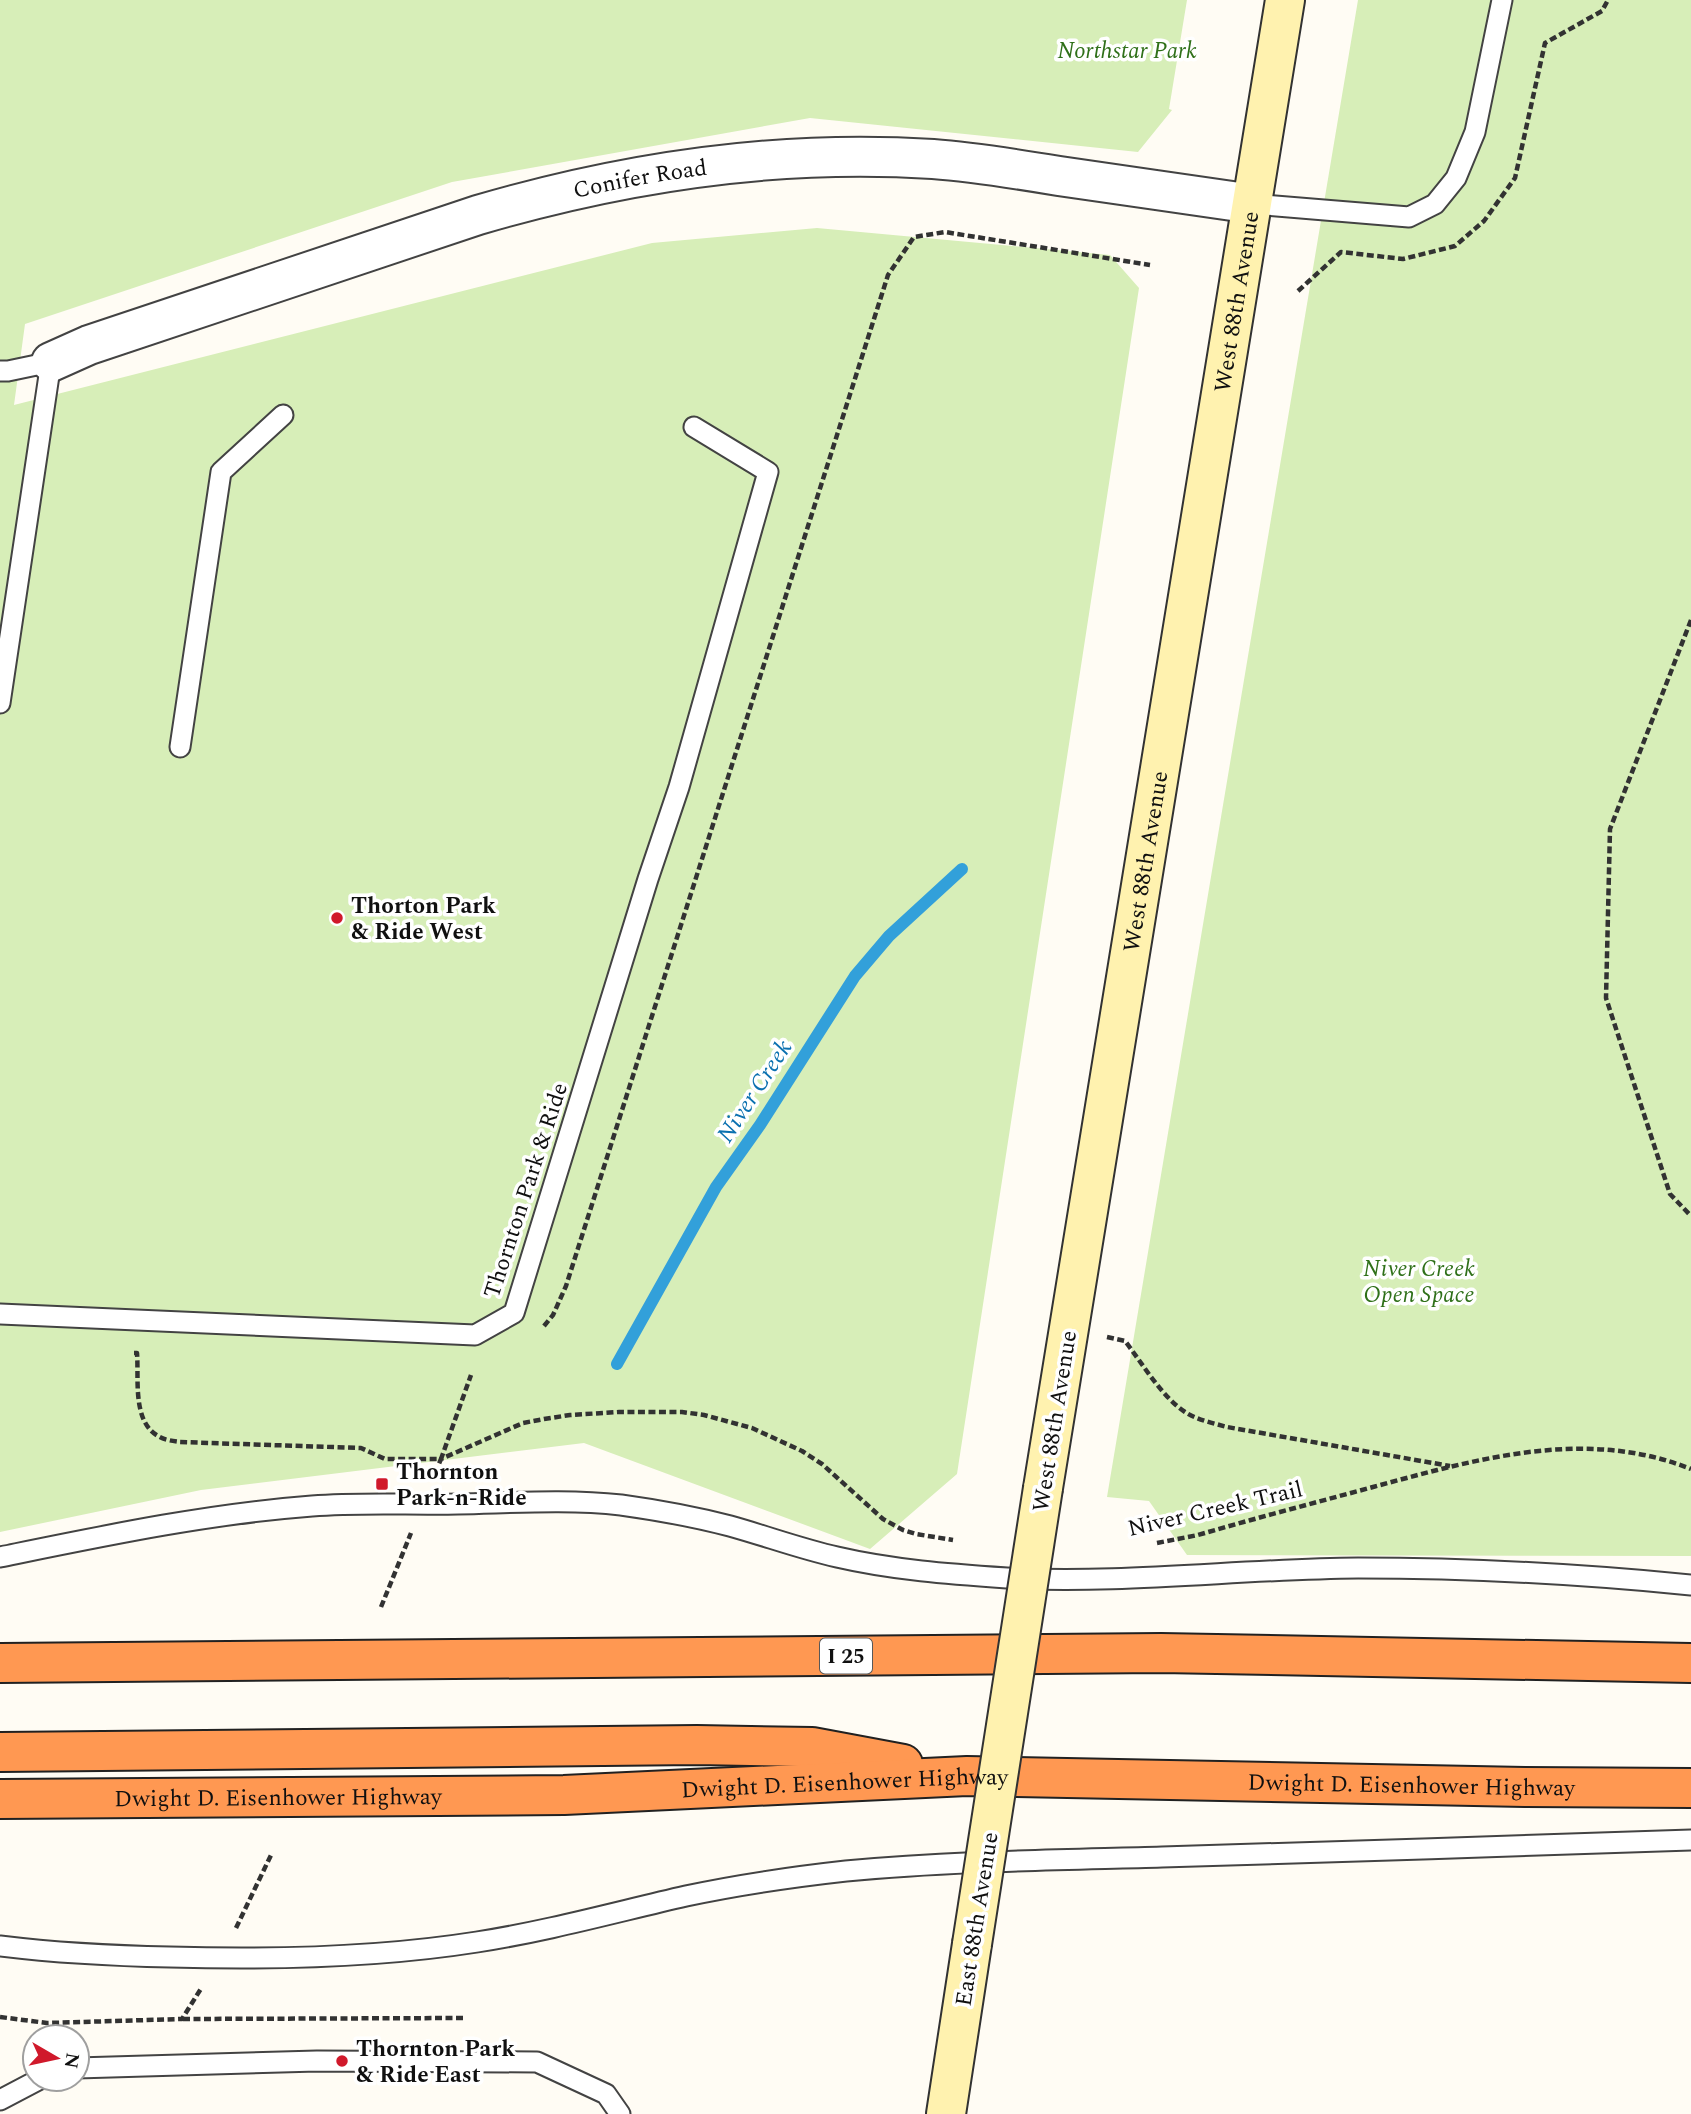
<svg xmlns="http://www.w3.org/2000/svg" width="1691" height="2114" font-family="Spectral,serif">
  <rect width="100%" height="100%" fill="#fffcf4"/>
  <g fill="#d7eeb8">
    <path d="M 0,0 L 1187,0 L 1169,109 L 1172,110 L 1138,152 L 810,118 L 452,182 L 25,324 L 14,405 L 652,243 L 817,228 L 1110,255 L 1139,288 L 957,1474 L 870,1549 L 584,1443 L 201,1490 L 0,1532 Z"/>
    <path d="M 1358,0 L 1691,0 L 1691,1556 L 1187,1555 L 1149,1501 L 1107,1497 Z"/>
  </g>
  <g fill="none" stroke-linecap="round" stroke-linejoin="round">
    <path stroke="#32a0da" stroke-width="12" d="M 617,1364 L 716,1187 L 760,1125 L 855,976 L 889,936 L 962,869"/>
    <g stroke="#434343" stroke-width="23">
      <g id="lane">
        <path d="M 1253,204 L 1409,217 L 1435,204 L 1456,178 L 1475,132 L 1502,0"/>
        <path d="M 0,371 L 8,371 L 51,362 L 0,703"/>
        <path d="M 180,747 L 221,472 L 283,415"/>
        <path d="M 0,1314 L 475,1335 L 514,1313 L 648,879 L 679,787 L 768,472 L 694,427"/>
        <path d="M 0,1557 C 103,1536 207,1514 312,1506 C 361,1502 410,1505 458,1504 C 512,1503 567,1499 621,1505 C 657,1510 695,1517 730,1526 C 766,1536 801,1549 837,1557 C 893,1570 949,1574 1007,1578 C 1124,1584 1241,1569 1358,1568 C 1469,1568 1580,1574 1691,1585"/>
        <path d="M 0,1946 C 57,1953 113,1956 170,1957 C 273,1960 376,1958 477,1942 C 548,1931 616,1912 686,1896 C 738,1885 792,1877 846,1871 C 951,1861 1056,1860 1162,1857 C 1338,1851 1515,1847 1691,1840"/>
        <path d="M 77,2068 L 317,2061 L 537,2062 L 606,2094 L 620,2114"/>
        <path d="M 0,2100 L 40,2079"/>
      </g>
    </g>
    <g stroke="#434343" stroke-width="42">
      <g id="street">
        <path id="s1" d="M 51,362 L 89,345 L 478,215 C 625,172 780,149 933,159 C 975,162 1017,169 1059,176 C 1124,185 1188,195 1253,204"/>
      </g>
    </g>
    <g stroke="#323232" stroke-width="42">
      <g id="secondary">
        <path id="s2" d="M 1043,1488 L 1285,0"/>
        <path d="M 946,2114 L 972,1944"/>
      </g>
    </g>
    <g stroke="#212121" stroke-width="42">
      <g id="highway">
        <path d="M 0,1663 L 1161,1653 L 1691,1663"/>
        <path d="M 0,1752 L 697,1745 L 812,1747 L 903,1764"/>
        <path id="s3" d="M 0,1799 L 564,1795 L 967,1776 L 1525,1787 L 1691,1788"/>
      </g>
    </g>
    <g stroke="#323232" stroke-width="4.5" stroke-dasharray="7 3.5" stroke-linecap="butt">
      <path d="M 1298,291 L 1341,252 L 1403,259 L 1455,246 L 1484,221 L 1515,178 L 1545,43 L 1602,11 L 1608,0"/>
      <path d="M 1691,620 L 1610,829 L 1606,998 L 1670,1194 L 1691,1216"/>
      <path d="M 544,1326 L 553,1315 L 566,1286 L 888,275 L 914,237 L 945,232 L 1150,265"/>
      <path d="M 1107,1337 L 1125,1341 C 1142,1363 1162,1397 1185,1412 C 1197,1420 1213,1423 1227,1427 L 1450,1466"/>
      <path d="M 134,1353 L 137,1353 C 139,1379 132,1421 158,1436 C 164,1440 173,1441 180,1442 L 361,1448 L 385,1459 L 441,1459 L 471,1375"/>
      <path d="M 435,1473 L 441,1459 L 523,1423 L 544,1419 L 570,1415 L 619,1412 L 682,1412 L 704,1415 L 752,1428 L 802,1451 L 822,1464 L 883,1519 L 903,1530 L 916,1534 L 953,1540"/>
      <path d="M 1157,1543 L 1198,1535 C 1256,1518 1314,1503 1373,1487 C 1477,1459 1586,1427 1691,1469"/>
      <path d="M 381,1607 L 411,1533"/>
      <path d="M 236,1928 L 272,1853"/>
      <path d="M 0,2017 L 47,2023 L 182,2019 L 202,1987"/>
      <path d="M 183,2019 L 464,2018"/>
    </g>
    <use href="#lane" stroke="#fff" stroke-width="19"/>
    <use href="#street" stroke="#fff" stroke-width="38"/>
    <use href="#secondary" stroke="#fff2af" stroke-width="38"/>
    <use href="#highway" stroke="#ff9852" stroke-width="38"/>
    <g stroke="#323232" stroke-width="42" stroke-linecap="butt">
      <path id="secondary-bridge" d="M 972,1944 L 1043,1488"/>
    </g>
    <use href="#secondary-bridge" stroke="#fff2af" stroke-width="38"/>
  </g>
  <g fill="#d0192b" stroke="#fff" stroke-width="2.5">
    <circle cx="337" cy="918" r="7"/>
    <rect x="375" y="1477" width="14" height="14" rx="3.5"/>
    <circle cx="342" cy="2061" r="7"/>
  </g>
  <g text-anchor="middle" stroke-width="7" stroke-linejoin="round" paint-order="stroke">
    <rect fill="#fff" stroke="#585858" stroke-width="2" x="820" y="1638.5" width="52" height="35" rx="5"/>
    <g font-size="21" font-weight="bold" fill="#101010">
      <text x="846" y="1663">I 25</text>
    </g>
    <g font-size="23" font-style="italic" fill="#2f7019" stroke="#fff">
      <text x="1127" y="58">Northstar Park</text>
      <text x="1419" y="1276">Niver Creek<tspan x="1419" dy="26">Open Space</tspan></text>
    </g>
    <g font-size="23" fill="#101010" stroke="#fff">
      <text dy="8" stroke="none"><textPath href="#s1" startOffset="618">Conifer Road</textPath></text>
      <text dy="8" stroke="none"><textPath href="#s2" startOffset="1202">West 88th Avenue</textPath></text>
      <text dy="8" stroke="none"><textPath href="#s2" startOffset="635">West 88th Avenue</textPath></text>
      <text transform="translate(525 1190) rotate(-72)" y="8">Thornton Park &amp; Ride</text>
      <text transform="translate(1054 1421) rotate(-81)" y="8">West 88th Avenue</text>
      <text transform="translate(1215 1508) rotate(-13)" y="8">Niver Creek Trail</text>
      <text dy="8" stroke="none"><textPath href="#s3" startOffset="845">Dwight D. Eisenhower Highway</textPath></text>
      <text dy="8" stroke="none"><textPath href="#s3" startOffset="1412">Dwight D. Eisenhower Highway</textPath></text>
      <text dy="8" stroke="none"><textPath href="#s3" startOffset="278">Dwight D. Eisenhower Highway</textPath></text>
      <text transform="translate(976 1919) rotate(-81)" y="8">East 88th Avenue</text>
    </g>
    <g font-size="23" font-weight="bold" fill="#101010" stroke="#fff" text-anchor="start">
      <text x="351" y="913">Thorton Park<tspan x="351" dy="26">&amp; Ride West</tspan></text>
      <text x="396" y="1479">Thornton<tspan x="396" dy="26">Park-n-Ride</tspan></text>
      <text x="356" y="2056">Thornton Park<tspan x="356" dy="26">&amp; Ride East</tspan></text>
    </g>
    <g font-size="24" font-style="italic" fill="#0b71b0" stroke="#fff">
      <text transform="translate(754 1091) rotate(-57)" y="8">Niver Creek</text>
    </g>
  </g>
  <g transform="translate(56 2058) rotate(99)"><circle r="33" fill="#ffffff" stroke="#9f9f9f" stroke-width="2"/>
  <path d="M0-5L12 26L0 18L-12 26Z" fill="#d0192b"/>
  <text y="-10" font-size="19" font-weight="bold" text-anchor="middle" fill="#101010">N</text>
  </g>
</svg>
